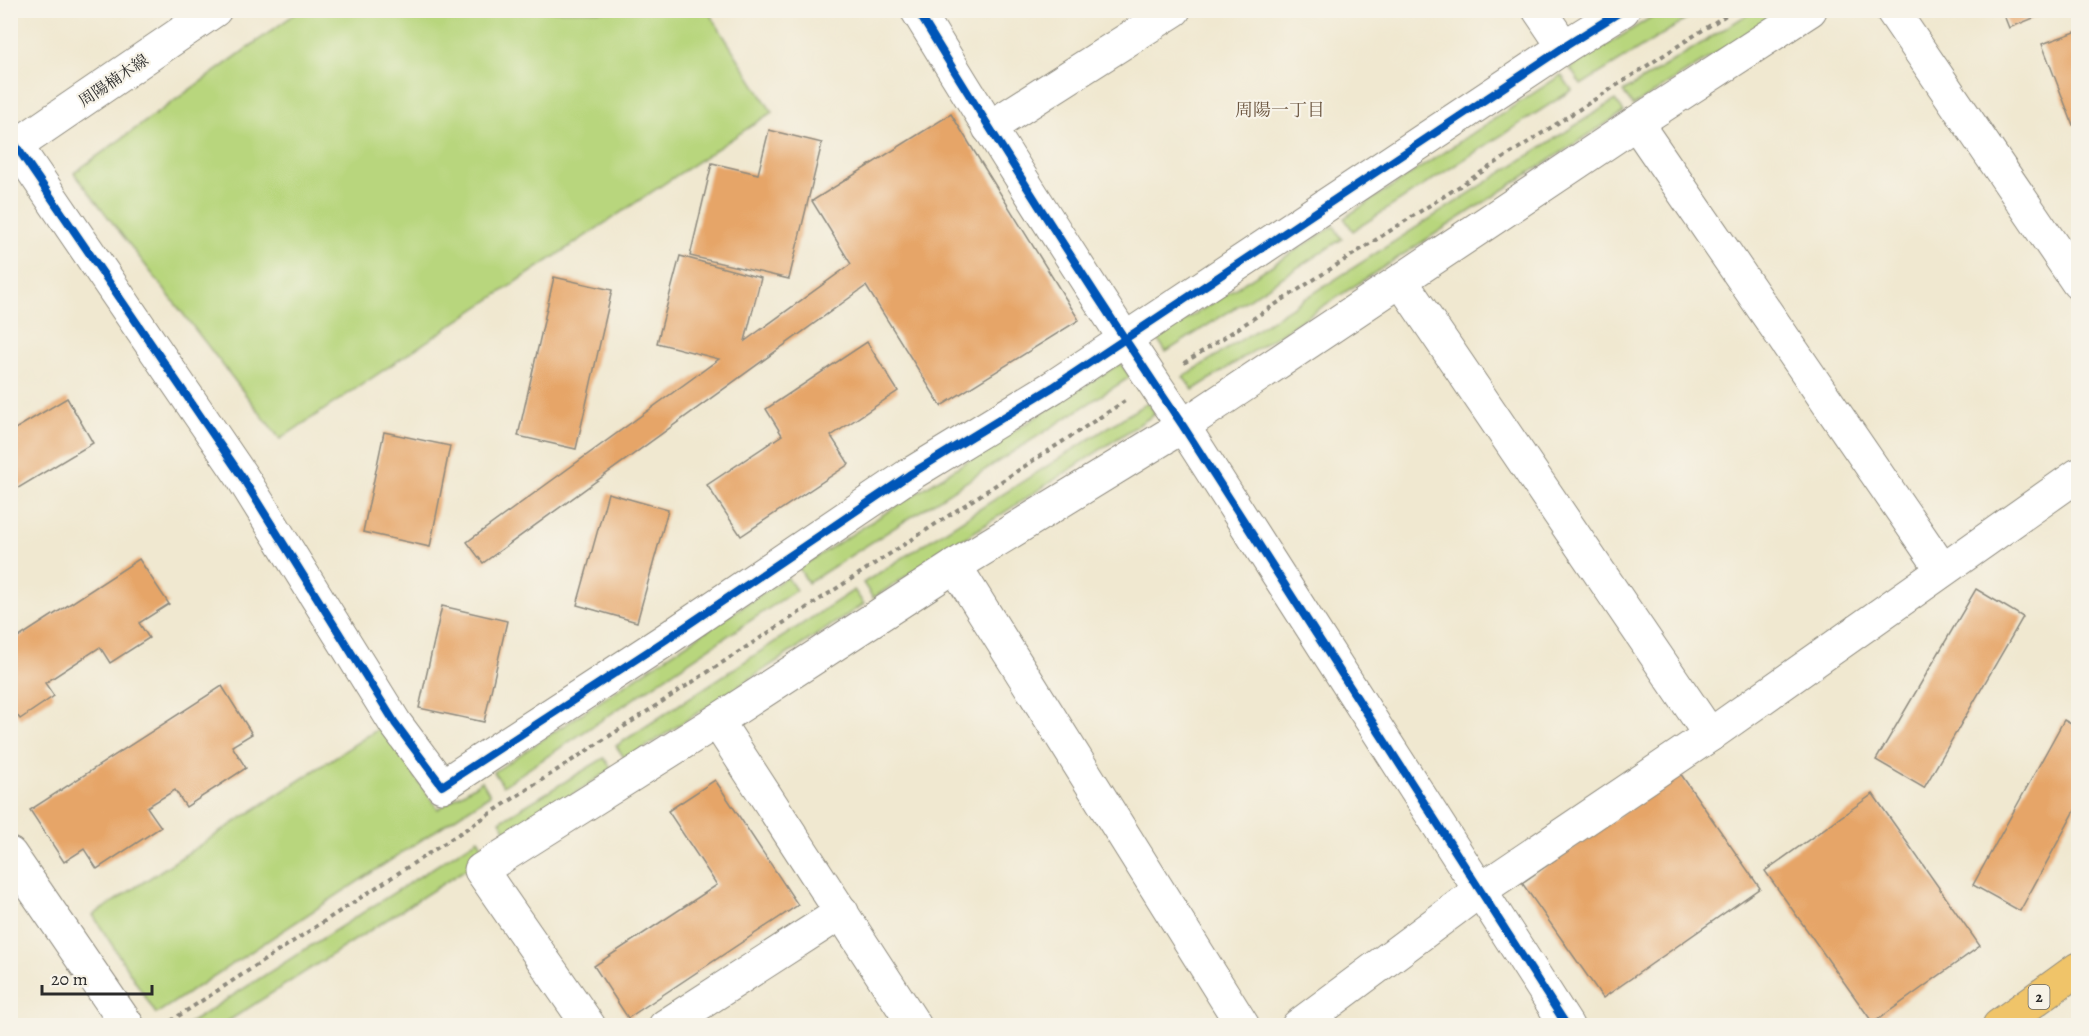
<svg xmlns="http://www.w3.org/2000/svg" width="2089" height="1036" font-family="Alegreya,'Noto Serif JP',serif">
  <rect width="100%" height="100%" fill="#f7f3e8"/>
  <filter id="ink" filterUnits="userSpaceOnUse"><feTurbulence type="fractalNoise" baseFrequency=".0167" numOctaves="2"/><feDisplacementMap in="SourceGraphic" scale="12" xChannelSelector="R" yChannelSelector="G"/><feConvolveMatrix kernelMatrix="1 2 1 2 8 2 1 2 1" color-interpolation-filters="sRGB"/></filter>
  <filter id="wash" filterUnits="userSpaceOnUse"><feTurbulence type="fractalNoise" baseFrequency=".008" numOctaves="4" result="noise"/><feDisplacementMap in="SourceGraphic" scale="24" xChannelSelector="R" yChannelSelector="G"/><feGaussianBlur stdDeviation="1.35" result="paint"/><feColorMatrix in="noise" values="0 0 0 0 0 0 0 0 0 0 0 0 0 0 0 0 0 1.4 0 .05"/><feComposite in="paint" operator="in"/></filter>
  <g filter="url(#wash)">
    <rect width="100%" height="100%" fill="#f0e8d0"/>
    <g fill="#b8d67d" stroke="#728054" stroke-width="1.5">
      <path d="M 299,11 L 708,11 L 772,112 L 280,439 L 74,173 Z"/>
      <path d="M 1661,11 L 1700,11 L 1581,85 L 1570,68 Z"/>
      <path d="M 1753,11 L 1783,11 L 1633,106 L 1623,92 Z"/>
      <path d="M 1561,75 L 1572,90 L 1353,231 L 1344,218 Z"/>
      <path d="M 1615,100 L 1624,112 L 1193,390 L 1183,377 Z"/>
      <path d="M 1334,226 L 1342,239 L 1166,352 L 1157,338 Z"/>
      <path d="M 1121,363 L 1130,377 L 808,583 L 799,568 Z"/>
      <path d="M 1148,402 L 1155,414 L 873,598 L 863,583 Z"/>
      <path d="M 787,577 L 796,590 L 503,786 L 494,772 Z"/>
      <path d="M 854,590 L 864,604 L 626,760 L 616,746 Z"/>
      <path d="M 381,727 L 438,809 L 482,781 L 490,795 L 156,1014 L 93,915 Z"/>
      <path d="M 604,758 L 612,769 L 509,836 L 500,821 Z"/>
      <path d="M 478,839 L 488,855 L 222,1025 L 185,1026 Z"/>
    </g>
    <g id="blocks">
      <g fill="#e6a568">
        <path d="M 2002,10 L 2051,10 L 2051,11 L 2009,28 Z"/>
        <path d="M 2078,31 L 2078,123 L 2073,125 L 2042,44 Z"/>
        <path d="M 951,114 L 1079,320 L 941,406 L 866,286 L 483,563 L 467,542 L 719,359 L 657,343 L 680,256 L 761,278 L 745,341 L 851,264 L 812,201 Z"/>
        <path d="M 769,130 L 822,143 L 789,279 L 690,256 L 712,163 L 758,174 Z"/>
        <path d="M 554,277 L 612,290 L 576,449 L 518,436 Z"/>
        <path d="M 867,342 L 898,391 L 831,436 L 849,464 L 741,536 L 707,485 L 782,435 L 766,409 Z"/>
        <path d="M 67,398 L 93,443 L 10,493 L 10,432 Z"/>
        <path d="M 384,432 L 450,446 L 430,547 L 363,532 Z"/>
        <path d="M 608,493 L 668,510 L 637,622 L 577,605 Z"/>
        <path d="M 139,559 L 169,604 L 139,623 L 149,638 L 110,663 L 100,647 L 45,683 L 54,696 L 20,719 L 10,705 L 10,643 Z"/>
        <path d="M 1976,589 L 2023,617 L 1924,788 L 1876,760 Z"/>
        <path d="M 442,606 L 507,621 L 484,722 L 419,708 Z"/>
        <path d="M 222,686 L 252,734 L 232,746 L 246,768 L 186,807 L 175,790 L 147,807 L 161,827 L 97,869 L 84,849 L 64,862 L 30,810 Z"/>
        <path d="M 2064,720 L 2078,728 L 2078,805 L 2020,911 L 1973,885 Z"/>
        <path d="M 1680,773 L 1760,888 L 1603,998 L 1522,883 Z"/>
        <path d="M 715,780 L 798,905 L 628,1018 L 594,966 L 717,885 L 668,811 Z"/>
        <path d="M 1873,794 L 1980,946 L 1873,1023 L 1765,871 Z"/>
      </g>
    </g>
  </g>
  <g filter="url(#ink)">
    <use href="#blocks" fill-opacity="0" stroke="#8e8a7e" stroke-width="1.5"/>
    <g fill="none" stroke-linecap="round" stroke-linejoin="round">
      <g stroke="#8e8a7e" stroke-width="35">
        <g id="minor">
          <path d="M 917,10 C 1003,151 1091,290 1183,426 L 1567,1026"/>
          <path d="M 1539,10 L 1564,47"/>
          <path d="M 1892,10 L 2078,283"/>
          <path d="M 1636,123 L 1942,569"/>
          <path d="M 989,128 L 1174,10"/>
          <path d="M 16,146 L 242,477 L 395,723 L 442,786 L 664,641 L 909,475 L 1053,387 L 1564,47 L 1623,10"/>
          <path d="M 10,150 L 215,10"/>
          <path d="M 1401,281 L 1710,735"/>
          <path d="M 955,566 L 1243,1026"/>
          <path d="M 717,721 L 915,1026"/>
          <path d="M 10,854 L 128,1026"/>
          <path d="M 589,1026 L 481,870 L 717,721 L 955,566 L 1183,426 L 1636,123 L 1810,10"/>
          <path d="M 665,1026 L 842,912"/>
          <path d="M 1298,1026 L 1479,891 L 1710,735 L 2078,475"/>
        </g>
      </g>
      <g stroke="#8e8a7e" stroke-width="35">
        <path id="highway" d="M 1999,1026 L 2078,969"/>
      </g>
      <g stroke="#8e8a7e" stroke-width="4" stroke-dasharray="4.5 4.5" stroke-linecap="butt">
        <path d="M 1184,363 L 1734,10"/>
        <path d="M 163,1026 L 1125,401"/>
      </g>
      <use href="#minor" stroke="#fff" stroke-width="33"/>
      <use href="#highway" stroke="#f0c469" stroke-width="33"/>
      <g stroke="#f7f3e8" stroke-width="11">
        <g id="cycleway">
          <path d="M 917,10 C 1003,151 1091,290 1183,426 L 1567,1026"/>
          <path d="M 16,146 L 242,477 L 395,723 L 442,786 L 664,641 L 909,475 L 1053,387 L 1564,47 L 1623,10"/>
        </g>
      </g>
      <use href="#cycleway" stroke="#0057b8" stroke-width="8"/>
    </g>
  </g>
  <g text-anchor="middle" stroke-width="4.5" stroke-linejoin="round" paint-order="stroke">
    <rect fill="#f7f3e8" stroke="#686764" stroke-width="1.5" x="2028.5" y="985" width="21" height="24" rx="4.5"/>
    <g font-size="15" font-weight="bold" fill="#2b2b2b">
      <text x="2039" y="1002">2</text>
    </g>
    <g font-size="16" fill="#2b2b2b" stroke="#f7f3e8">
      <text transform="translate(113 80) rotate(-34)" y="6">周陽楠木線</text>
    </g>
    <g font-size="18" fill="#6c5640" stroke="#f7f3e8">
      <text x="1280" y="116">周陽一丁目</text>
    </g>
  </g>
  <rect width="2089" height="1036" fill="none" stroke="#f7f3e8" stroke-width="36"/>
  <path d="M42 985v9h110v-9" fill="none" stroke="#2b2b2b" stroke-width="3"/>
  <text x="51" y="985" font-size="18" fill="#2b2b2b" stroke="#f7f3e8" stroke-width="4.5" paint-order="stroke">20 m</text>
</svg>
